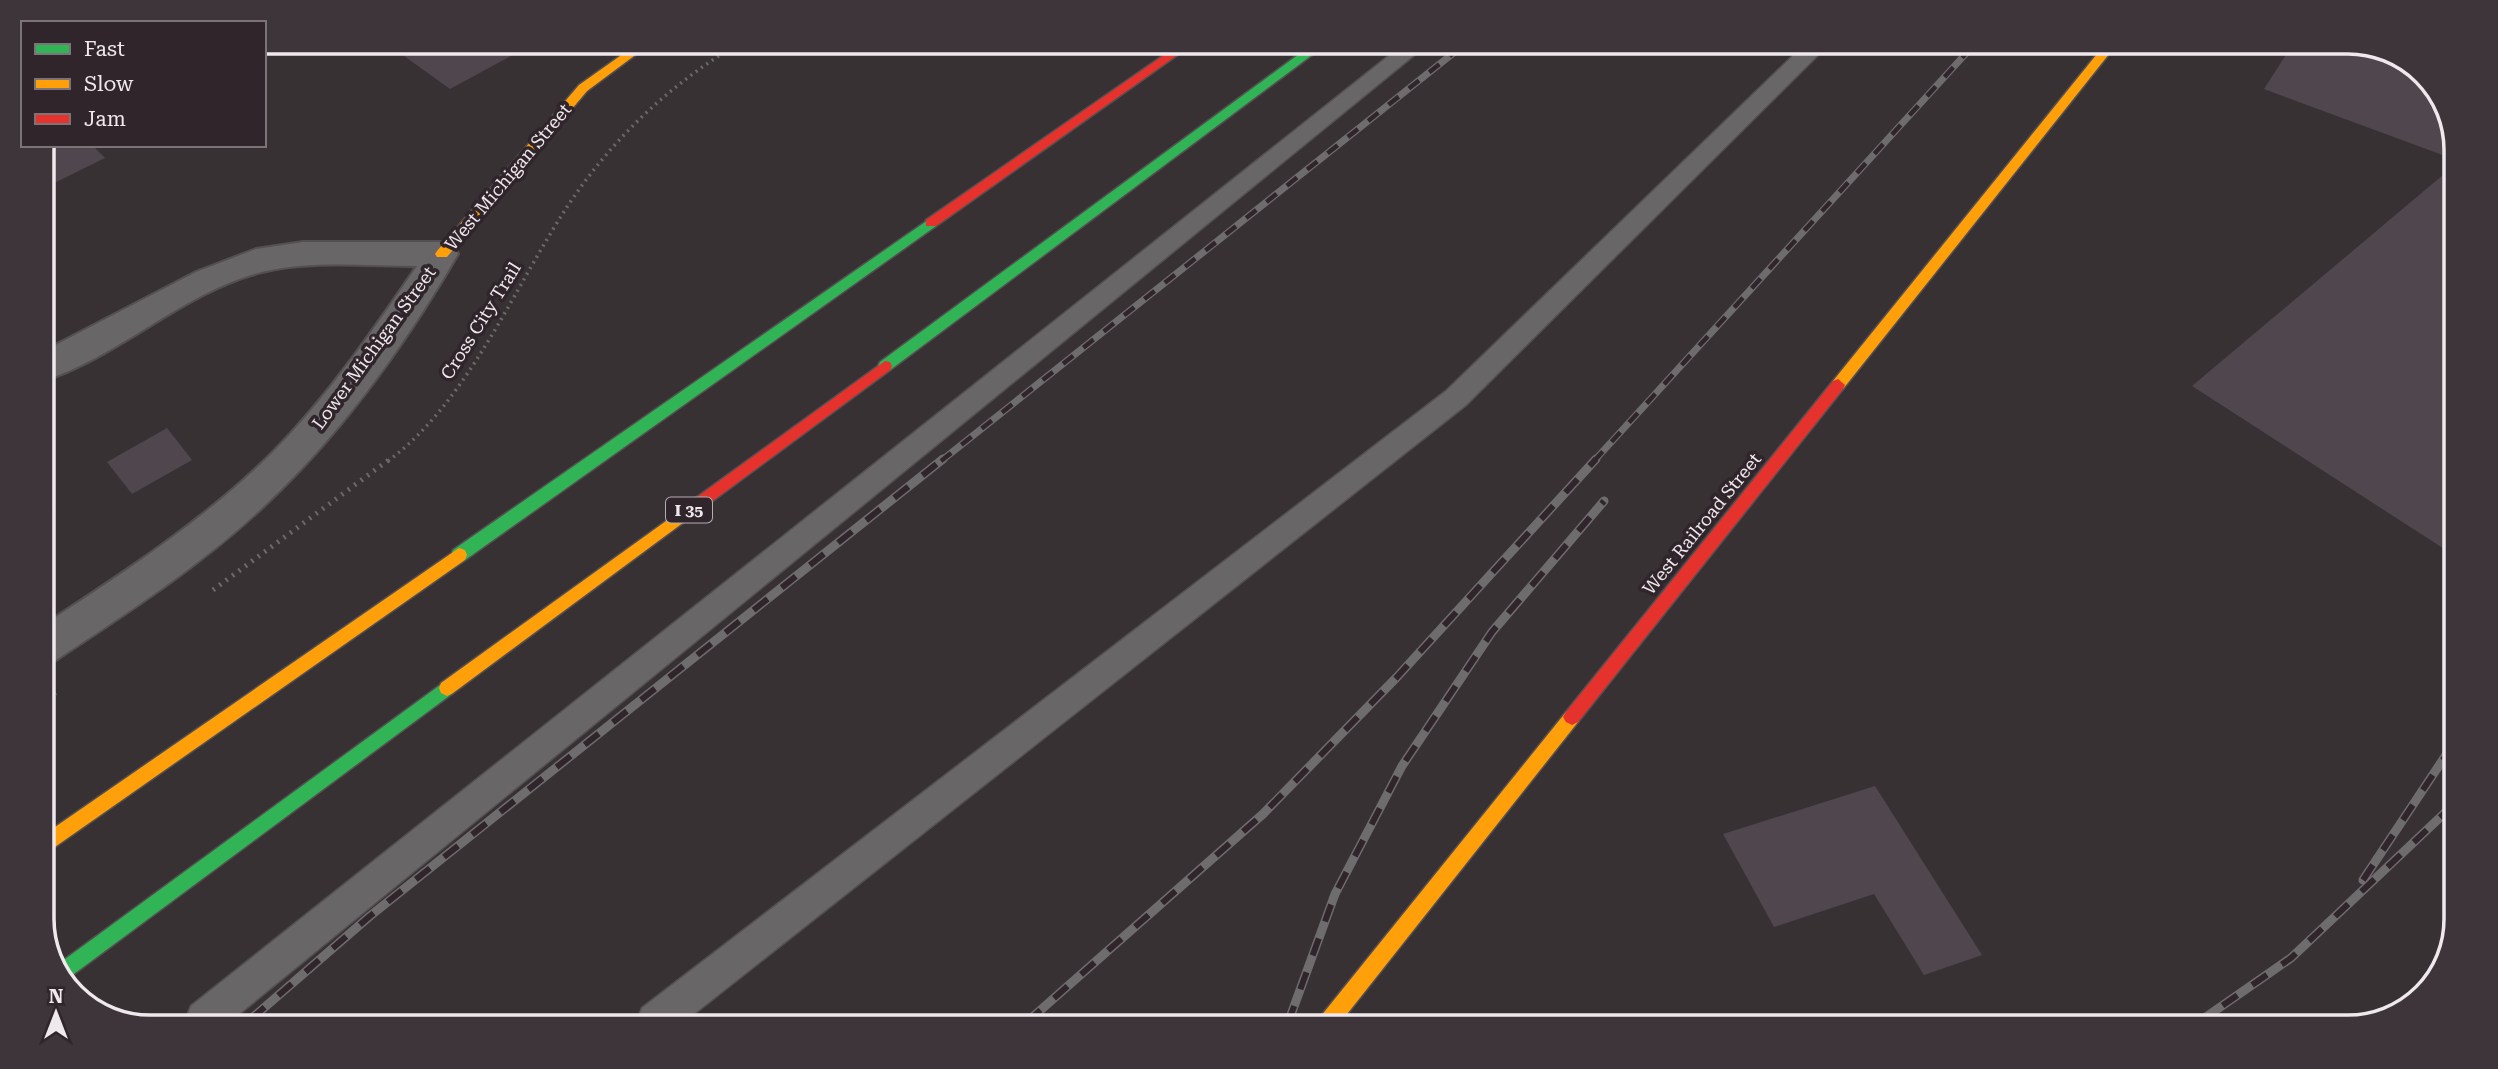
<svg xmlns="http://www.w3.org/2000/svg" width="2498" height="1069" font-family="'Roboto Serif',serif">
  <rect width="100%" height="100%" fill="#373134"/>
  <g fill="#4f464e">
    <path d="M 386,43 L 535,43 L 450,89 Z"/>
    <path d="M 2289,50 L 2389,50 L 2434,85 L 2456,144 L 2456,160 L 2264,89 Z"/>
    <path d="M 42,145 L 92,145 L 105,158 L 42,189 Z"/>
    <path d="M 2456,164 L 2454,372 L 2452,554 L 2192,386 Z"/>
    <path d="M 167,428 L 192,460 L 132,494 L 107,462 Z"/>
    <path d="M 1875,786 L 1982,955 L 1924,975 L 1874,894 L 1774,927 L 1723,834 Z"/>
  </g>
  <g fill="none" stroke-linecap="round" stroke-linejoin="round">
    <g stroke="#544f51" stroke-width="3">
      <g id="lane">
        <path d="M 1400,47 L 1424,47 L 233,1019 L 186,1019 L 191,1006 Z"/>
        <path d="M 1801,48 L 1825,48 L 1466,405 L 685,1021 L 637,1021 L 642,1008 L 1446,391 Z"/>
      </g>
    </g>
    <g stroke="#544f51" stroke-width="4">
      <path id="street" d="M 303,242 L 442,242 L 454,246 L 458,254 C 405,345 342,433 265,505 C 202,565 128,612 56,660 L 42,666 L 42,626 C 120,575 200,523 267,458 C 325,401 371,333 417,266 C 366,266 311,260 262,272 C 184,291 118,358 42,381 L 42,352 L 196,272 L 256,249 Z"/>
    </g>
    <g stroke="#544f51" stroke-width="3">
      <g id="fast">
        <path d="M 1310,46 L 1324,46 L 890,370 L 880,370 L 878,366 L 880,362 Z"/>
        <path d="M 931,218 L 936,220 L 936,226 L 465,560 L 453,560 L 451,555 L 453,550 Z"/>
        <path d="M 447,680 L 453,683 L 455,688 L 453,693 L 63,982 L 57,965 Z"/>
      </g>
    </g>
    <g stroke="#544f51" stroke-width="3">
      <g id="slow">
        <path d="M 637,44 L 650,44 L 587,91 L 447,257 L 437,257 L 435,254 L 437,251 L 579,85 Z"/>
        <path d="M 2101,49 L 2113,49 L 1843,389 L 1833,389 L 1831,385 L 1833,381 Z"/>
        <path d="M 698,498 L 703,500 L 706,504 L 703,508 L 453,693 L 447,696 L 441,693 L 439,688 L 441,683 Z"/>
        <path d="M 459,548 L 465,550 L 467,555 L 465,560 L 42,856 L 42,836 Z"/>
        <path d="M 1572,709 L 1578,712 L 1581,717 L 1578,722 L 1340,1023 L 1318,1023 L 1321,1016 L 1566,712 Z"/>
      </g>
    </g>
    <g stroke="#544f51" stroke-width="3">
      <g id="jam">
        <path d="M 1177,46 L 1190,46 L 936,226 L 926,226 L 926,220 Z"/>
        <path d="M 885,361 L 890,362 L 892,366 L 890,370 L 703,508 L 693,508 L 690,504 L 693,500 Z"/>
        <path d="M 1838,379 L 1845,385 L 1843,389 L 1578,722 L 1572,725 L 1566,722 L 1563,717 L 1566,712 L 1833,381 Z"/>
      </g>
    </g>
    <path stroke="#6c696a" stroke-width="3.5" stroke-dasharray="2 4.5" stroke-linecap="butt" d="M 388,461 C 467,403 514,288 567,207 C 611,140 670,84 738,44"/>
    <g stroke="#6c696a" stroke-width="5" stroke-dasharray="2 6" stroke-linecap="butt">
      <path d="M 213,590 L 390,459"/>
      <path d="M 42,702 L 56,693"/>
    </g>
    <use href="#lane" fill="#686666" fill-rule="evenodd"/>
    <use href="#street" fill="#686666" fill-rule="evenodd"/>
    <use href="#fast" fill="#30b455" fill-rule="evenodd"/>
    <use href="#slow" fill="#ff9f0a" fill-rule="evenodd"/>
    <use href="#jam" fill="#e5322d" fill-rule="evenodd"/>
    <g stroke="#6f6c6e" stroke-width="7">
      <g id="rail-far1">
        <path d="M 941,461 L 1461,47"/>
        <path d="M 1594,461 L 1970,49"/>
      </g>
    </g>
    <g stroke="#6f6c6e" stroke-width="9">
      <g id="rail">
        <path d="M 2363,880 L 2450,749"/>
        <path d="M 251,1019 L 370,916 L 943,459"/>
        <path d="M 1027,1022 L 1263,814 L 1397,677 L 1596,459"/>
        <path d="M 1288,1023 L 1335,894 L 1402,766 L 1492,632 L 1604,501"/>
        <path d="M 2193,1026 L 2291,958 L 2449,809"/>
      </g>
    </g>
    <use href="#rail-far1" stroke="#2f252b" stroke-width="4.5" stroke-dasharray="13" stroke-linecap="butt"/>
    <use href="#rail" stroke="#2f252b" stroke-width="6" stroke-dasharray="18" stroke-linecap="butt"/>
  </g>
  <g text-anchor="middle" stroke-width="7" stroke-linejoin="round" paint-order="stroke">
    <rect fill="#2f252b" stroke="#b5aeb2" stroke-width="2" x="666" y="497.5" width="46" height="25" rx="5"/>
    <g font-size="16" font-weight="bold" fill="#efe8ec">
      <text x="689" y="516">I 35</text>
    </g>
    <g font-size="18" fill="#efe8ec" stroke="#2f252b">
      <text transform="translate(508 177) rotate(-50)" y="6">West Michigan Street</text>
      <text transform="translate(481 321) rotate(-58)" y="6">Cross City Trail</text>
      <text transform="translate(374 348) rotate(-54)" y="6">Lower Michigan Street</text>
      <text transform="translate(1702 524) rotate(-51)" y="6">West Railroad Street</text>
    </g>
  </g>
  <path d="M0 0H2498V1069H0ZM150 54H2348A96 96 0 0 1 2444 150V919A96 96 0 0 1 2348 1015H150A96 96 0 0 1 54 919V150A96 96 0 0 1 150 54Z" fill="#3e353a" fill-rule="evenodd"/>
  <path fill="none" stroke="#efe8ec" stroke-width="3.5" d="M150 54H2348A96 96 0 0 1 2444 150V919A96 96 0 0 1 2348 1015H150A96 96 0 0 1 54 919V150A96 96 0 0 1 150 54Z"/>
  <rect x="21" y="21" width="245" height="126" fill="#2f252b" stroke="#7c7378" stroke-width="2"/>
  <rect x="35" y="44" width="35" height="10" fill="#30b455" stroke="#7c7378" stroke-width="2"/>
  <text x="84" y="56" font-size="21" fill="#efe8ec">Fast</text>
  <rect x="35" y="79" width="35" height="10" fill="#ff9f0a" stroke="#7c7378" stroke-width="2"/>
  <text x="84" y="91" font-size="21" fill="#efe8ec">Slow</text>
  <rect x="35" y="114" width="35" height="10" fill="#e5322d" stroke="#7c7378" stroke-width="2"/>
  <text x="84" y="126" font-size="21" fill="#efe8ec">Jam</text>
  <g transform="translate(56 1013)" stroke="#2f252b" stroke-width="5" paint-order="stroke">
  <path d="M0-5L12 26L0 18L-12 26Z" fill="#efe8ec"/>
  <text y="-10" font-size="19" font-weight="bold" text-anchor="middle" fill="#efe8ec">N</text>
  </g>
</svg>
